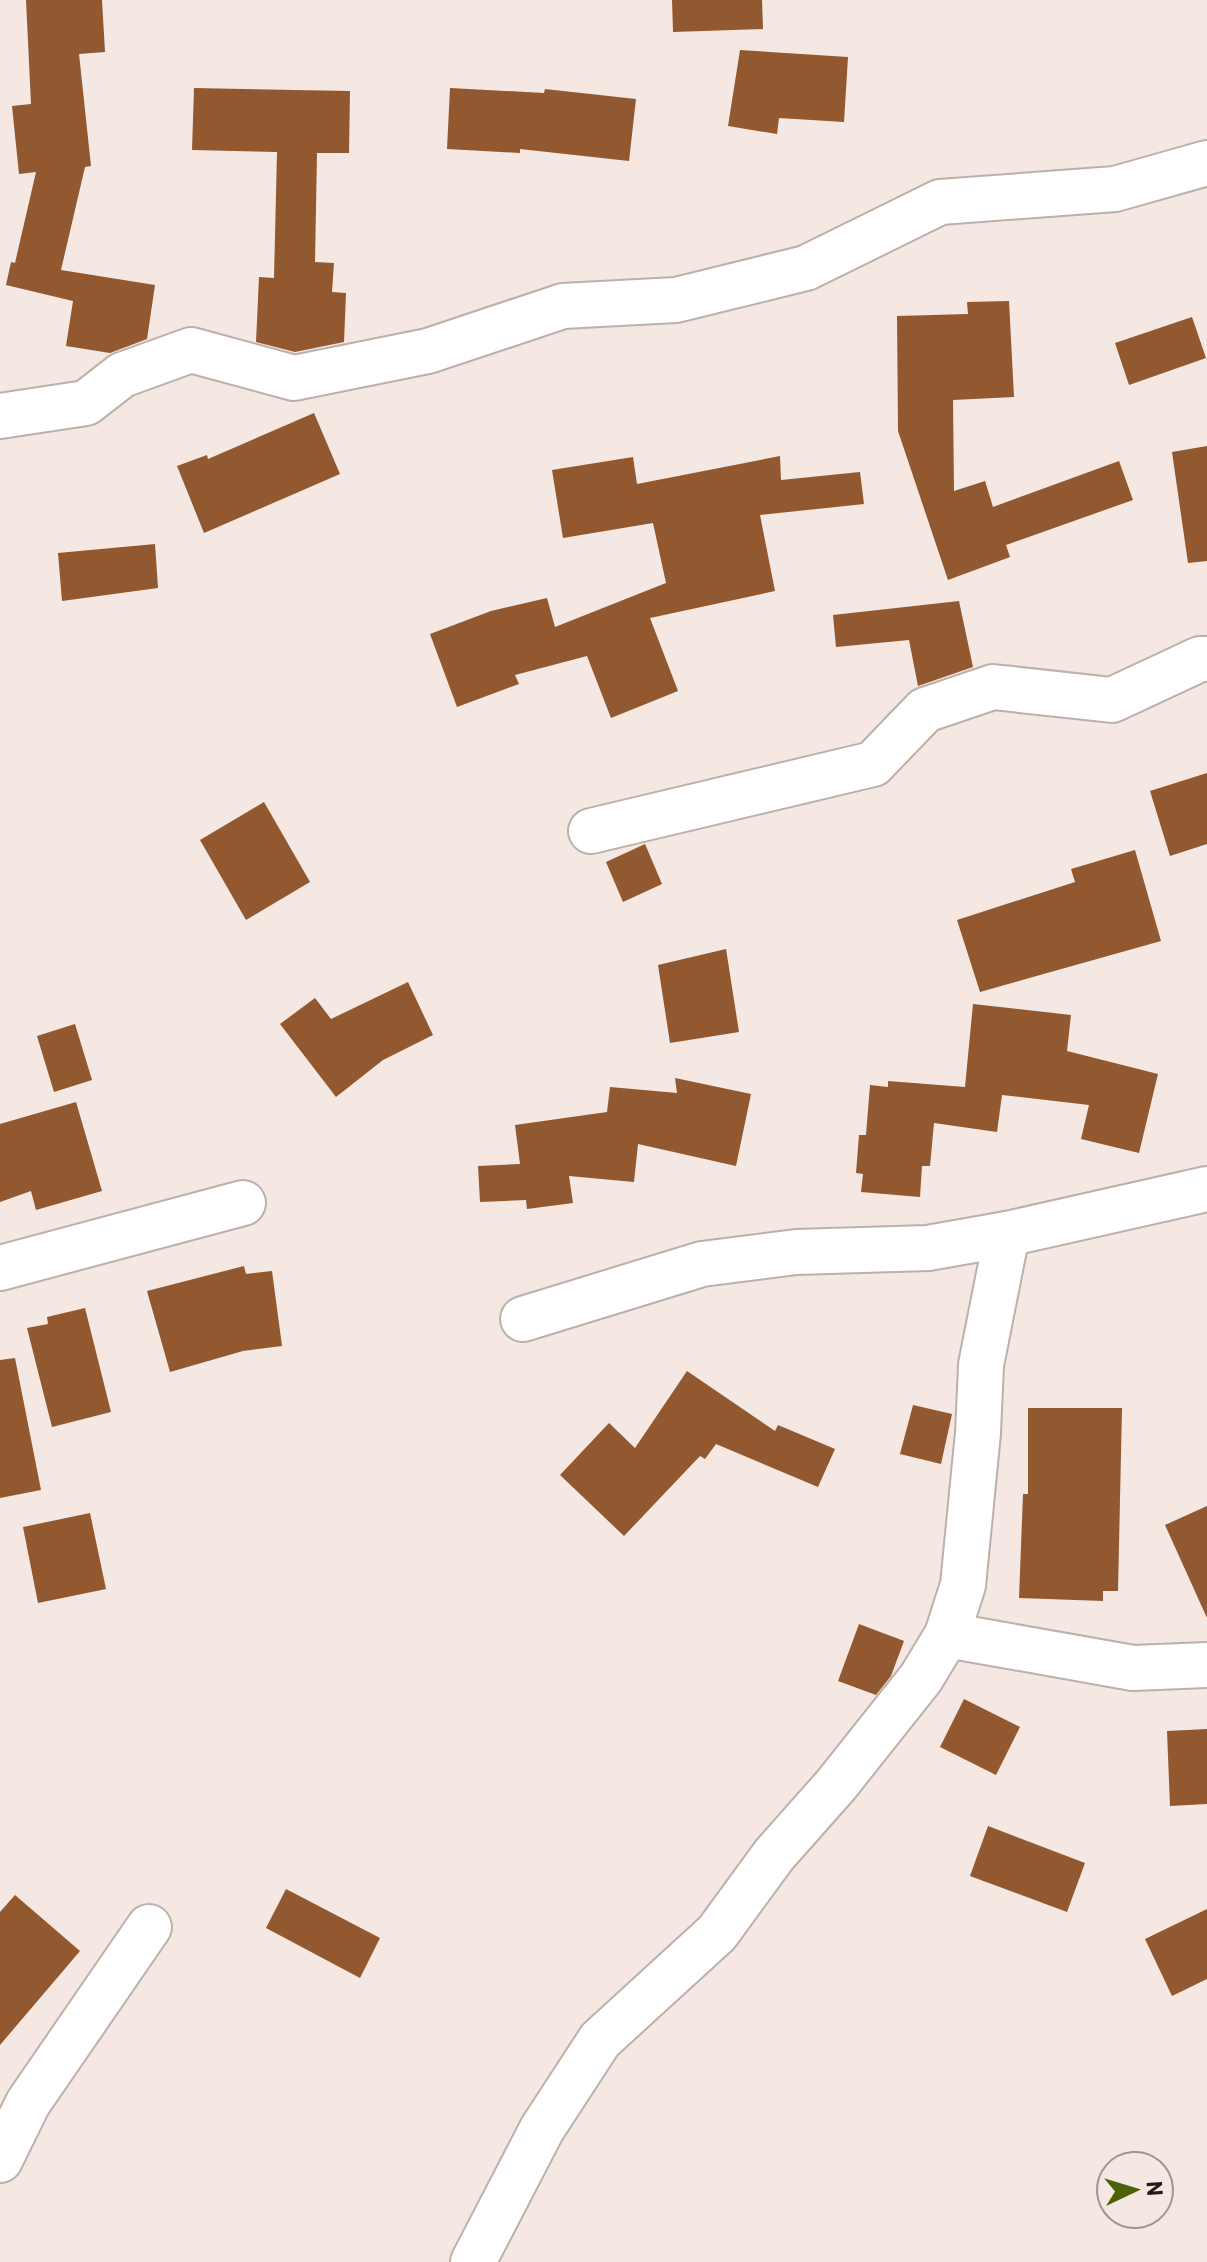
<svg xmlns="http://www.w3.org/2000/svg" width="1207" height="2262" font-family="Barlow,sans-serif">
  <rect width="100%" height="100%" fill="#f5e7e1"/>
  <g fill="#92582f">
    <path d="M 26,0 L 102,0 L 105,52 L 79,54 L 91,166 L 85,167 L 61,270 L 155,285 L 147,339 L 110,353 L 66,346 L 73,301 L 6,285 L 11,262 L 15,263 L 36,172 L 19,174 L 12,106 L 31,104 Z"/>
    <path d="M 672,0 L 762,0 L 763,29 L 673,32 Z"/>
    <path d="M 740,50 L 848,57 L 844,122 L 779,118 L 777,134 L 728,126 Z"/>
    <path d="M 194,88 L 350,91 L 349,153 L 317,153 L 315,262 L 334,263 L 332,292 L 346,293 L 344,342 L 295,352 L 256,342 L 259,277 L 274,278 L 277,152 L 192,150 Z"/>
    <path d="M 450,88 L 544,93 L 545,89 L 636,99 L 629,161 L 520,149 L 520,153 L 447,149 Z"/>
    <path d="M 1009,301 L 1014,397 L 953,400 L 954,491 L 985,481 L 993,507 L 1119,461 L 1133,500 L 1006,545 L 1010,557 L 948,580 L 898,431 L 897,316 L 968,314 L 967,302 Z"/>
    <path d="M 1192,317 L 1206,358 L 1129,385 L 1115,343 Z"/>
    <path d="M 314,413 L 340,474 L 204,533 L 177,466 L 207,455 L 208,459 Z"/>
    <path d="M 1207,446 L 1207,561 L 1188,563 L 1172,452 Z"/>
    <path d="M 780,456 L 781,480 L 860,472 L 864,504 L 760,515 L 775,591 L 650,618 L 678,691 L 611,718 L 587,656 L 515,675 L 519,684 L 457,707 L 430,634 L 491,611 L 547,598 L 555,627 L 666,583 L 653,523 L 563,538 L 552,470 L 633,457 L 637,484 Z"/>
    <path d="M 155,544 L 158,588 L 62,601 L 58,553 Z"/>
    <path d="M 959,601 L 973,667 L 918,686 L 909,640 L 836,647 L 833,615 Z"/>
    <path d="M 1207,773 L 1207,844 L 1170,856 L 1150,791 Z"/>
    <path d="M 264,802 L 310,882 L 246,920 L 200,840 Z"/>
    <path d="M 645,844 L 662,884 L 623,902 L 606,862 Z"/>
    <path d="M 1135,850 L 1161,941 L 980,992 L 957,920 L 1075,882 L 1071,869 Z"/>
    <path d="M 726,949 L 739,1032 L 670,1043 L 658,965 Z"/>
    <path d="M 408,982 L 433,1035 L 383,1060 L 336,1097 L 280,1024 L 315,998 L 331,1019 Z"/>
    <path d="M 973,1004 L 1071,1015 L 1067,1051 L 1158,1074 L 1139,1153 L 1081,1139 L 1089,1105 L 1002,1095 L 997,1132 L 934,1123 L 930,1166 L 922,1166 L 920,1197 L 861,1192 L 863,1174 L 856,1173 L 859,1135 L 866,1135 L 870,1085 L 888,1087 L 888,1081 L 965,1087 Z"/>
    <path d="M 75,1024 L 92,1080 L 54,1092 L 37,1036 Z"/>
    <path d="M 675,1078 L 751,1094 L 736,1166 L 638,1144 L 634,1182 L 569,1176 L 573,1203 L 527,1209 L 526,1200 L 480,1202 L 478,1166 L 520,1164 L 515,1125 L 607,1112 L 610,1087 L 677,1093 Z"/>
    <path d="M 76,1102 L 102,1191 L 36,1210 L 31,1191 L 0,1202 L 0,1124 Z"/>
    <path d="M 244,1266 L 246,1274 L 272,1271 L 282,1346 L 243,1351 L 170,1372 L 147,1291 Z"/>
    <path d="M 85,1308 L 111,1412 L 52,1427 L 27,1328 L 48,1324 L 47,1317 Z"/>
    <path d="M 15,1358 L 41,1490 L 0,1498 L 0,1360 Z"/>
    <path d="M 687,1371 L 775,1431 L 778,1425 L 835,1449 L 818,1487 L 716,1444 L 705,1459 L 700,1456 L 624,1536 L 560,1475 L 609,1423 L 635,1448 Z"/>
    <path d="M 913,1405 L 952,1414 L 941,1464 L 900,1454 Z"/>
    <path d="M 1028,1408 L 1122,1408 L 1118,1591 L 1103,1591 L 1103,1601 L 1019,1598 L 1023,1494 L 1028,1494 Z"/>
    <path d="M 1207,1506 L 1207,1618 L 1165,1525 Z"/>
    <path d="M 90,1513 L 106,1589 L 38,1603 L 23,1527 Z"/>
    <path d="M 859,1624 L 904,1641 L 891,1676 L 876,1695 L 838,1681 Z"/>
    <path d="M 964,1699 L 1020,1727 L 996,1775 L 940,1747 Z"/>
    <path d="M 1207,1729 L 1207,1804 L 1170,1806 L 1167,1731 Z"/>
    <path d="M 988,1826 L 1085,1863 L 1067,1912 L 970,1876 Z"/>
    <path d="M 286,1889 L 380,1938 L 360,1978 L 266,1928 Z"/>
    <path d="M 15,1895 L 80,1951 L 0,2045 L 0,1912 Z"/>
    <path d="M 1207,1909 L 1207,1979 L 1172,1996 L 1145,1939 Z"/>
  </g>
  <g fill="none" stroke-linecap="round" stroke-linejoin="round">
    <g stroke="#bdb0aa" stroke-width="48">
      <g id="street">
        <path d="M 0,416 L 86,403 L 122,375 L 191,350 L 294,378 L 428,351 L 563,306 L 676,300 L 806,268 L 940,202 L 1115,189 L 1207,163"/>
        <path d="M 591,831 L 873,764 L 925,710 L 993,687 L 1112,700 L 1200,659 L 1207,659"/>
        <path d="M 0,1268 L 243,1203"/>
        <path d="M 523,1319 L 702,1264 L 796,1252 L 928,1248 L 1007,1234 L 1207,1189"/>
        <path d="M 947,1635 L 1133,1668 L 1207,1665"/>
        <path d="M 0,2160 L 28,2103 L 149,1927"/>
        <path d="M 473,2262 L 542,2129 L 600,2040 L 717,1933 L 774,1855 L 836,1785 L 921,1678 L 947,1635 L 963,1585 L 978,1433 L 981,1365 L 1007,1234"/>
      </g>
    </g>
    <use href="#street" stroke="#fff" stroke-width="44"/>
  </g>
  <g transform="translate(1135 2190) rotate(86)"><circle r="38" fill="#f5e7e1" stroke="#a09591" stroke-width="2"/>
  <path d="M0-6L14 30L0 20L-14 30Z" fill="#4d6108"/>
  <text y="-12" font-size="22" font-weight="bold" text-anchor="middle" fill="#201b19">N</text>
  </g>
</svg>
